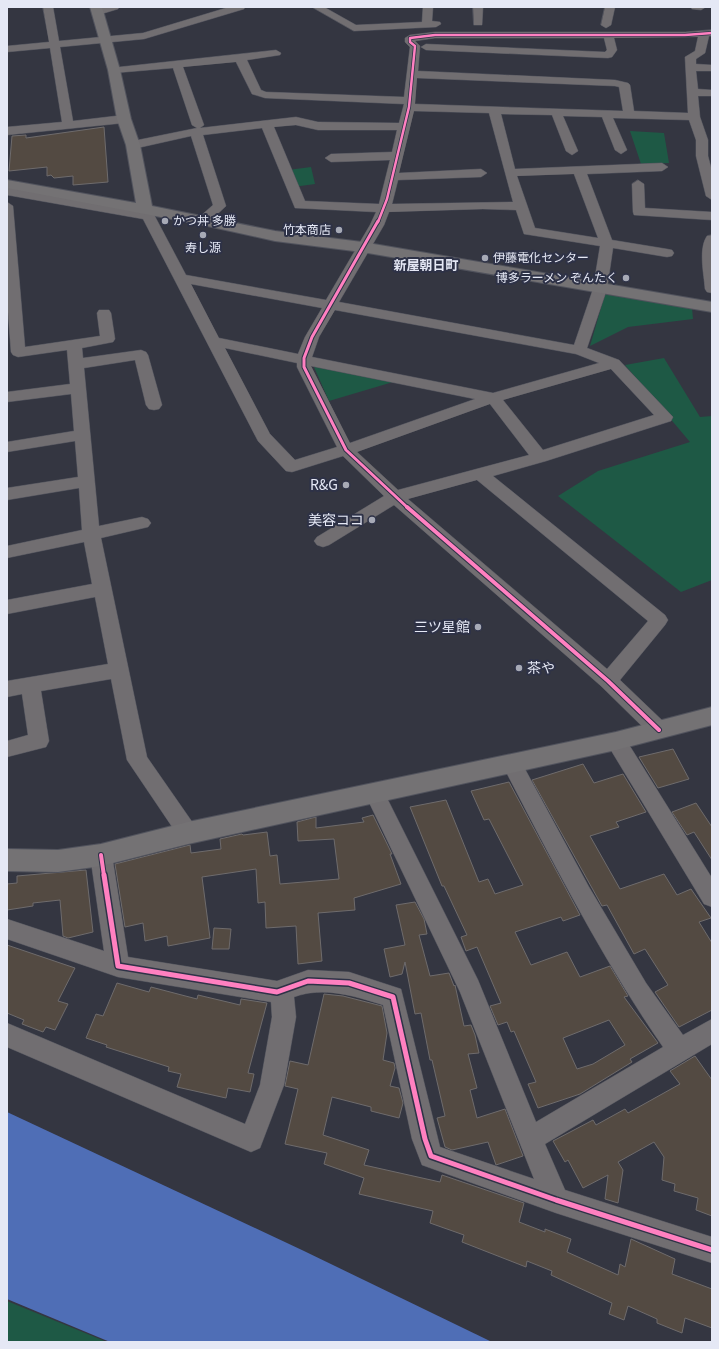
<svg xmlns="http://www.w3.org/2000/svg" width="719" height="1349" font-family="Georgia,'Noto Sans JP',serif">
  <rect width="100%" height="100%" fill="#343641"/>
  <g fill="#1e5945">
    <path d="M 630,131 L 664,133 L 669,163 L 641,164 Z"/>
    <path d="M 311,167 L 315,184 L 293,187 L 288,170 Z"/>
    <path d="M 605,294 L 692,308 L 693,319 L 628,327 L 590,346 Z"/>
    <path d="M 664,358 L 700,417 L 712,416 L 712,580 L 681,592 L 558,496 L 598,471 L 690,442 L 625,365 Z"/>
    <path d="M 318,364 L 393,382 L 329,401 L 314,367 Z"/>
    <path d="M 7,1301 L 107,1342 L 7,1342 Z"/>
  </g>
  <path fill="#4f6eb6" d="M 7,1112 L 304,1251 L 492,1342 L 110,1342 L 7,1299 Z"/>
  <g fill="#534a42" stroke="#6e6b6c" fill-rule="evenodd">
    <path d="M 104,127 L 108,182 L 73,185 L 73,176 L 54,178 L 51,175 L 47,176 L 47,167 L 9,171 L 12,136 L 26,135 L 26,138 Z"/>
    <path d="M 673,749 L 689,779 L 658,788 L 639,757 Z"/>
    <path d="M 583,764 L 594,783 L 623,774 L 646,812 L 616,822 L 619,827 L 590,836 L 620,889 L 664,874 L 677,895 L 691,889 L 711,918 L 699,922 L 712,943 L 712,1010 L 679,1027 L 655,992 L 668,985 L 645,949 L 634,954 L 607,905 L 602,906 L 532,780 Z"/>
    <path d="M 509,782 L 580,915 L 563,921 L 561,917 L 515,932 L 531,965 L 567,952 L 580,977 L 610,966 L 628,996 L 624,997 L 658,1043 L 630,1059 L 632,1062 L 580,1094 L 538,1108 L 528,1084 L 536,1082 L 514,1031 L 511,1032 L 507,1022 L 498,1025 L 490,1006 L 501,1003 L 477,947 L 466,951 L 461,937 L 467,935 L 444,886 L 442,886 L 410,807 L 446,800 L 479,882 L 488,879 L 495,894 L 523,885 L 489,819 L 484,820 L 471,791 ZM 609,1020 L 625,1045 L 593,1064 L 577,1069 L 563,1038 Z"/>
    <path d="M 696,803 L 712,827 L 712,860 L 694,832 L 687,835 L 672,812 Z"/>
    <path d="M 373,815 L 392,854 L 390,854 L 401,884 L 354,898 L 355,910 L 318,913 L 322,961 L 298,964 L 296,926 L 266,928 L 265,902 L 258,903 L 256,869 L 202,877 L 210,938 L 168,946 L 167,936 L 145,941 L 143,923 L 125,927 L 115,864 L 190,845 L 191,853 L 221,849 L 220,839 L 242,834 L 243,835 L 267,832 L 270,856 L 277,855 L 280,884 L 339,879 L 334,839 L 298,841 L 297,822 L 316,817 L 316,828 L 364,822 L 362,818 Z"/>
    <path d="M 86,870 L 93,932 L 68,938 L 63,936 L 60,900 L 33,903 L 33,906 L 7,910 L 7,884 L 17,883 L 17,876 Z"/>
    <path d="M 415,902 L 424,919 L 427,934 L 419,935 L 430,976 L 449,973 L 454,986 L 455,985 L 464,1026 L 471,1025 L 475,1035 L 479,1053 L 468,1054 L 477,1088 L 470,1090 L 477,1118 L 505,1109 L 523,1156 L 496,1165 L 488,1142 L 452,1150 L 445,1147 L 437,1118 L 445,1116 L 432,1060 L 430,1060 L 421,1013 L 415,1014 L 405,962 L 402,974 L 390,977 L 384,949 L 405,945 L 396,905 Z"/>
    <path d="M 214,928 L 231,929 L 229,949 L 212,949 Z"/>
    <path d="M 7,945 L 75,968 L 58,1001 L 68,1004 L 55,1030 L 46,1027 L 43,1032 L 22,1024 L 24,1020 L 7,1013 Z"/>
    <path d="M 117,983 L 149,992 L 151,987 L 197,999 L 198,995 L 240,1005 L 241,999 L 267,1003 L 248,1073 L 254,1074 L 250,1092 L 228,1088 L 226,1098 L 177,1087 L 181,1074 L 168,1071 L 169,1067 L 106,1047 L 107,1045 L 86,1038 L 96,1014 L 103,1016 Z"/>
    <path d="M 324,994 L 343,996 L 382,1006 L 387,1033 L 383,1060 L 394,1063 L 395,1068 L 390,1086 L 399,1088 L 403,1103 L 399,1118 L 371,1111 L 371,1107 L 332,1097 L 323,1135 L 369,1150 L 364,1165 L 440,1182 L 442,1175 L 524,1203 L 519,1222 L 545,1232 L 545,1229 L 571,1239 L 567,1252 L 618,1275 L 620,1264 L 625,1267 L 631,1239 L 675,1259 L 672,1274 L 712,1289 L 712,1328 L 685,1318 L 682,1333 L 657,1323 L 657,1319 L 628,1306 L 624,1320 L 609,1314 L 612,1303 L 551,1275 L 552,1271 L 527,1261 L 526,1267 L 462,1242 L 464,1235 L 430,1223 L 433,1211 L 359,1194 L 364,1178 L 324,1164 L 327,1153 L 285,1144 L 298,1089 L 285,1086 L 290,1061 L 308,1065 Z"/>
    <path d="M 695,1056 L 712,1080 L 712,1216 L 696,1210 L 698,1198 L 674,1191 L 675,1184 L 662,1180 L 664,1157 L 654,1142 L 618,1162 L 623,1170 L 618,1203 L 605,1199 L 608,1175 L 583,1188 L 568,1160 L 565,1162 L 553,1141 L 593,1120 L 596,1125 L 625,1109 L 628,1113 L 680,1084 L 670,1071 Z"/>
  </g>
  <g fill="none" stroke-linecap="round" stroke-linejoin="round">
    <g stroke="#51535d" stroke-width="1">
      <g id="street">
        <path d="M 43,7 L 53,7 L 59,41 L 143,33 L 229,7 L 245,7 L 244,9 L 144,39 L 60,47 L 73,121 L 124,115 L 130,119 L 124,123 L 7,135 L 7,127 L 62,122 L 50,48 L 7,52 L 7,46 L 49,42 Z"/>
        <path d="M 103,7 L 119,7 L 118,9 L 98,15 L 93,12 Z"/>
        <path d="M 312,7 L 324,7 L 356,25 L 422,22 L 423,7 L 433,7 L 432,21 L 440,22 L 441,24 L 436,27 L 354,31 Z"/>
        <path d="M 473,7 L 483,7 L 482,25 L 474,25 Z"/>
        <path d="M 605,7 L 615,7 L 611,25 L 606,28 L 601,25 Z"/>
        <path d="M 691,7 L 706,7 L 701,10 L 692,9 Z"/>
        <path d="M 712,30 L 712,36 L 709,36 L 705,53 L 696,59 L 696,64 L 712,65 L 712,71 L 696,71 L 698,89 L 712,90 L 712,96 L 698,96 L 700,117 L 708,140 L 708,156 L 712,171 L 712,200 L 706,196 L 696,156 L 696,140 L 689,120 L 613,118 L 627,150 L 621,154 L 615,150 L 602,117 L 563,116 L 578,151 L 572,155 L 566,151 L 552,115 L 501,114 L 515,169 L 662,163 L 668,167 L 662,171 L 587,174 L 612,240 L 667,249 L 672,250 L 674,253 L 672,256 L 667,257 L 613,248 L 607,289 L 587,348 L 619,360 L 673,417 L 671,421 L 546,461 L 493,476 L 665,615 L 668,620 L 665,625 L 620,680 L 666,724 L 669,730 L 666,736 L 659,738 L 652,736 L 601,686 L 394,505 L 329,545 L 323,547 L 317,545 L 314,541 L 317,537 L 384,496 L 343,456 L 292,472 L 286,471 L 258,441 L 143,219 L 7,195 L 7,187 L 139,210 L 140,207 L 150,207 L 186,275 L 326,300 L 370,225 L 376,212 L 295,208 L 262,128 L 203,135 L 226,206 L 208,223 L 198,223 L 196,220 L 213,205 L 191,136 L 133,149 L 127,145 L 133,141 L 197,128 L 192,125 L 173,68 L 114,73 L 110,72 L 108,70 L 110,68 L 276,50 L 281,53 L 280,55 L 247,60 L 261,90 L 266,92 L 404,97 L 410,47 L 405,42 L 405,38 L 410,35 L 435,32 L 685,32 ZM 698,37 L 695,51 L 685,57 L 688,113 L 634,111 L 630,85 L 628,83 L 615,80 L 418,71 L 420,46 L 415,41 L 435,38 L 604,38 L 607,50 L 605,52 L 426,44 L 421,47 L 426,50 L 608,58 L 612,57 L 617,50 L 614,38 ZM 236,62 L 252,94 L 265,98 L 404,104 L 399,123 L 318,122 L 296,117 L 200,128 L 204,125 L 183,67 ZM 417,78 L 615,86 L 619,87 L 623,111 L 415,104 ZM 414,111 L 489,113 L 513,202 L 392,204 L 398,180 L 481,177 L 487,173 L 481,169 L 399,173 ZM 296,125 L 318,130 L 397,130 L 392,152 L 331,154 L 325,158 L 331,162 L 390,160 L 379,204 L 305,201 L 274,127 ZM 574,174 L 598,238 L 535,228 L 517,176 ZM 483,209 L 516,210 L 524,234 L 600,246 L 593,289 L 574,345 L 339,302 L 384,225 L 389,212 ZM 191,284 L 322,308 L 305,337 L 298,354 L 219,338 ZM 335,310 L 576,354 L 599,363 L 493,393 L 312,357 L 319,337 ZM 225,348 L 297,363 L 297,367 L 337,447 L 295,460 L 270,434 ZM 311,366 L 475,399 L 350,443 ZM 611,369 L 654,415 L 543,450 L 503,400 ZM 490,404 L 529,455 L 398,490 L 357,452 ZM 477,480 L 648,621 L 607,669 L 408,499 Z"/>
        <path d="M 638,180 L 644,184 L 645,208 L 712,212 L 712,220 L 634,215 L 633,212 L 632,184 Z"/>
        <path d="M 7,202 L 13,206 L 25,347 L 100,336 L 97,313 L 99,310 L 109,310 L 111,313 L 115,339 L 113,342 L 82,348 L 83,358 L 141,350 L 146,352 L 148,355 L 162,405 L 159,409 L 154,410 L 149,409 L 146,405 L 135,360 L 84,368 L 99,526 L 142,517 L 148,519 L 151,523 L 148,527 L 101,538 L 147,757 L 195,826 L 199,833 L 195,840 L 188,842 L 181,840 L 127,760 L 111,679 L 41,691 L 49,741 L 46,747 L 7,757 L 7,741 L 28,735 L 22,694 L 7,697 L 7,681 L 108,664 L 95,597 L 7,614 L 7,600 L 92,584 L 84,542 L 7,558 L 7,546 L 82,530 L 79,488 L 7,500 L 7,488 L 78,477 L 75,441 L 7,452 L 7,442 L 74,431 L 71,394 L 7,402 L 7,392 L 70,384 L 67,350 L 18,357 L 13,355 L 11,352 L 7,299 Z"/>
        <path d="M 712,235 L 712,293 L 707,292 L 705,289 C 704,274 698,249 707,236 Z"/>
        <path d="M 616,733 L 623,735 L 712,878 L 712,907 L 704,904 L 609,747 L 606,741 L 609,735 Z"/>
        <path d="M 512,756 L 519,758 L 589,887 L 646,983 L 683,1035 L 712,1019 L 712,1044 L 545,1144 L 565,1190 L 712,1237 L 712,1263 L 556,1213 L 422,1165 L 412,1139 L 383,1005 C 354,996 324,986 294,997 L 296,1017 L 284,1085 L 260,1148 L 251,1152 L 7,1047 L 7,1023 L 245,1124 L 260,1085 L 272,1017 L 271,1002 L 118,977 L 7,939 L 7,919 L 104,951 L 90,855 L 93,848 L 101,846 L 109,848 L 112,855 L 128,957 L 277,981 L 308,970 L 349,972 L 401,989 L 440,1147 L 534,1179 L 460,992 L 365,794 L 368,788 L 375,785 L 382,788 L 478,980 L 536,1122 L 663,1047 C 602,959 554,864 505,770 L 502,764 L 505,758 Z"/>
      </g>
    </g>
    <g stroke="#51535d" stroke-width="2">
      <g id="secondary">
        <path d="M 90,7 L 102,7 L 120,70 L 131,119 L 140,145 L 152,206 L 275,231 L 362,242 L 712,302 L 712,312 L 362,252 L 275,241 L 203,225 L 7,188 L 7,180 L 136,203 L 126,145 L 117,119 L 108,70 Z"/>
        <path d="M 712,707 L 712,725 L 616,750 L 188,844 L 101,866 L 58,872 L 7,871 L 7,849 L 58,850 L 101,844 L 188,822 L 616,732 Z"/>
      </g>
    </g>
    <use href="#street" fill="#716e71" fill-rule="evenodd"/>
    <use href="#secondary" fill="#747274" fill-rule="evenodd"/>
    <g stroke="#2e3247" stroke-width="4">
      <path id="cycleway-far3" d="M 378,222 L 387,199 L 409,107 L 415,46 L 410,42 L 410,38 L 435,35 L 685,35 L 712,33"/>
    </g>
    <g stroke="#2e3247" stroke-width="5">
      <path id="cycleway-far2" d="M 378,221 L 312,337 L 304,358 L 304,367 L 346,450 L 408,508"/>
    </g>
    <g stroke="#2e3247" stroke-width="6">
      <g id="cycleway-far1">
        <path d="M 407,507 L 608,681 L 659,730"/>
        <path d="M 101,855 L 104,876"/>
      </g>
    </g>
    <g stroke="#2e3247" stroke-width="8">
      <path id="cycleway" d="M 104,875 L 118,966 L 277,992 L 308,981 L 349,983 L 393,997 L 425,1139 L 431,1156 L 556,1200 L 712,1250"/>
    </g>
    <use href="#cycleway-far3" stroke="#ff80c0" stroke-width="2.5"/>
    <use href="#cycleway-far2" stroke="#ff80c0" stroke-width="3"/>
    <use href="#cycleway-far1" stroke="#ff80c0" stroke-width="4"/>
    <use href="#cycleway" stroke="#ff80c0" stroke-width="5"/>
  </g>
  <g fill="#a7aab6" stroke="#2e3247" stroke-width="1.5">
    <circle cx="165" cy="221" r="4"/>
    <circle cx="339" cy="230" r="4"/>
    <circle cx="203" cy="235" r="4"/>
    <circle cx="485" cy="258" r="4"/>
    <circle cx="626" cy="278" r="4"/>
    <circle cx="346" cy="485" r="4"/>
    <circle cx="372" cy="520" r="4"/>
    <circle cx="478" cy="627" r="4"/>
    <circle cx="519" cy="668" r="4"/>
  </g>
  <g text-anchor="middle" stroke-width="4" stroke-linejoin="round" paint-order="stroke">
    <g font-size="12" fill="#e5e8f5" stroke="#2e3247" text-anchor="start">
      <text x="173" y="225">かつ丼 多勝</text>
      <text x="331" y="234" text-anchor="end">竹本商店</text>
      <text x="203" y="252" text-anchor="middle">寿し源</text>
      <text x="493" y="262">伊藤電化センター</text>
      <text x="618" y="282" text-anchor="end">博多ラーメン ぞんたく</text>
    </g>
    <g font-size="13" font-weight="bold" fill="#e5e8f5" stroke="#2e3247">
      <text x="426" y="270">新屋朝日町</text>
    </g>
    <g font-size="14" fill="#e5e8f5" stroke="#2e3247" text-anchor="end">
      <text x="338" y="490">R&amp;G</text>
      <text x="364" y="525">美容ココ</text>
      <text x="470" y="632">三ツ星館</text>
      <text x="527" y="673" text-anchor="start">茶や</text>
    </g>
  </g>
  <rect width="719" height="1349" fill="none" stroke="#e5e8f5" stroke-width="16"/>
</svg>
